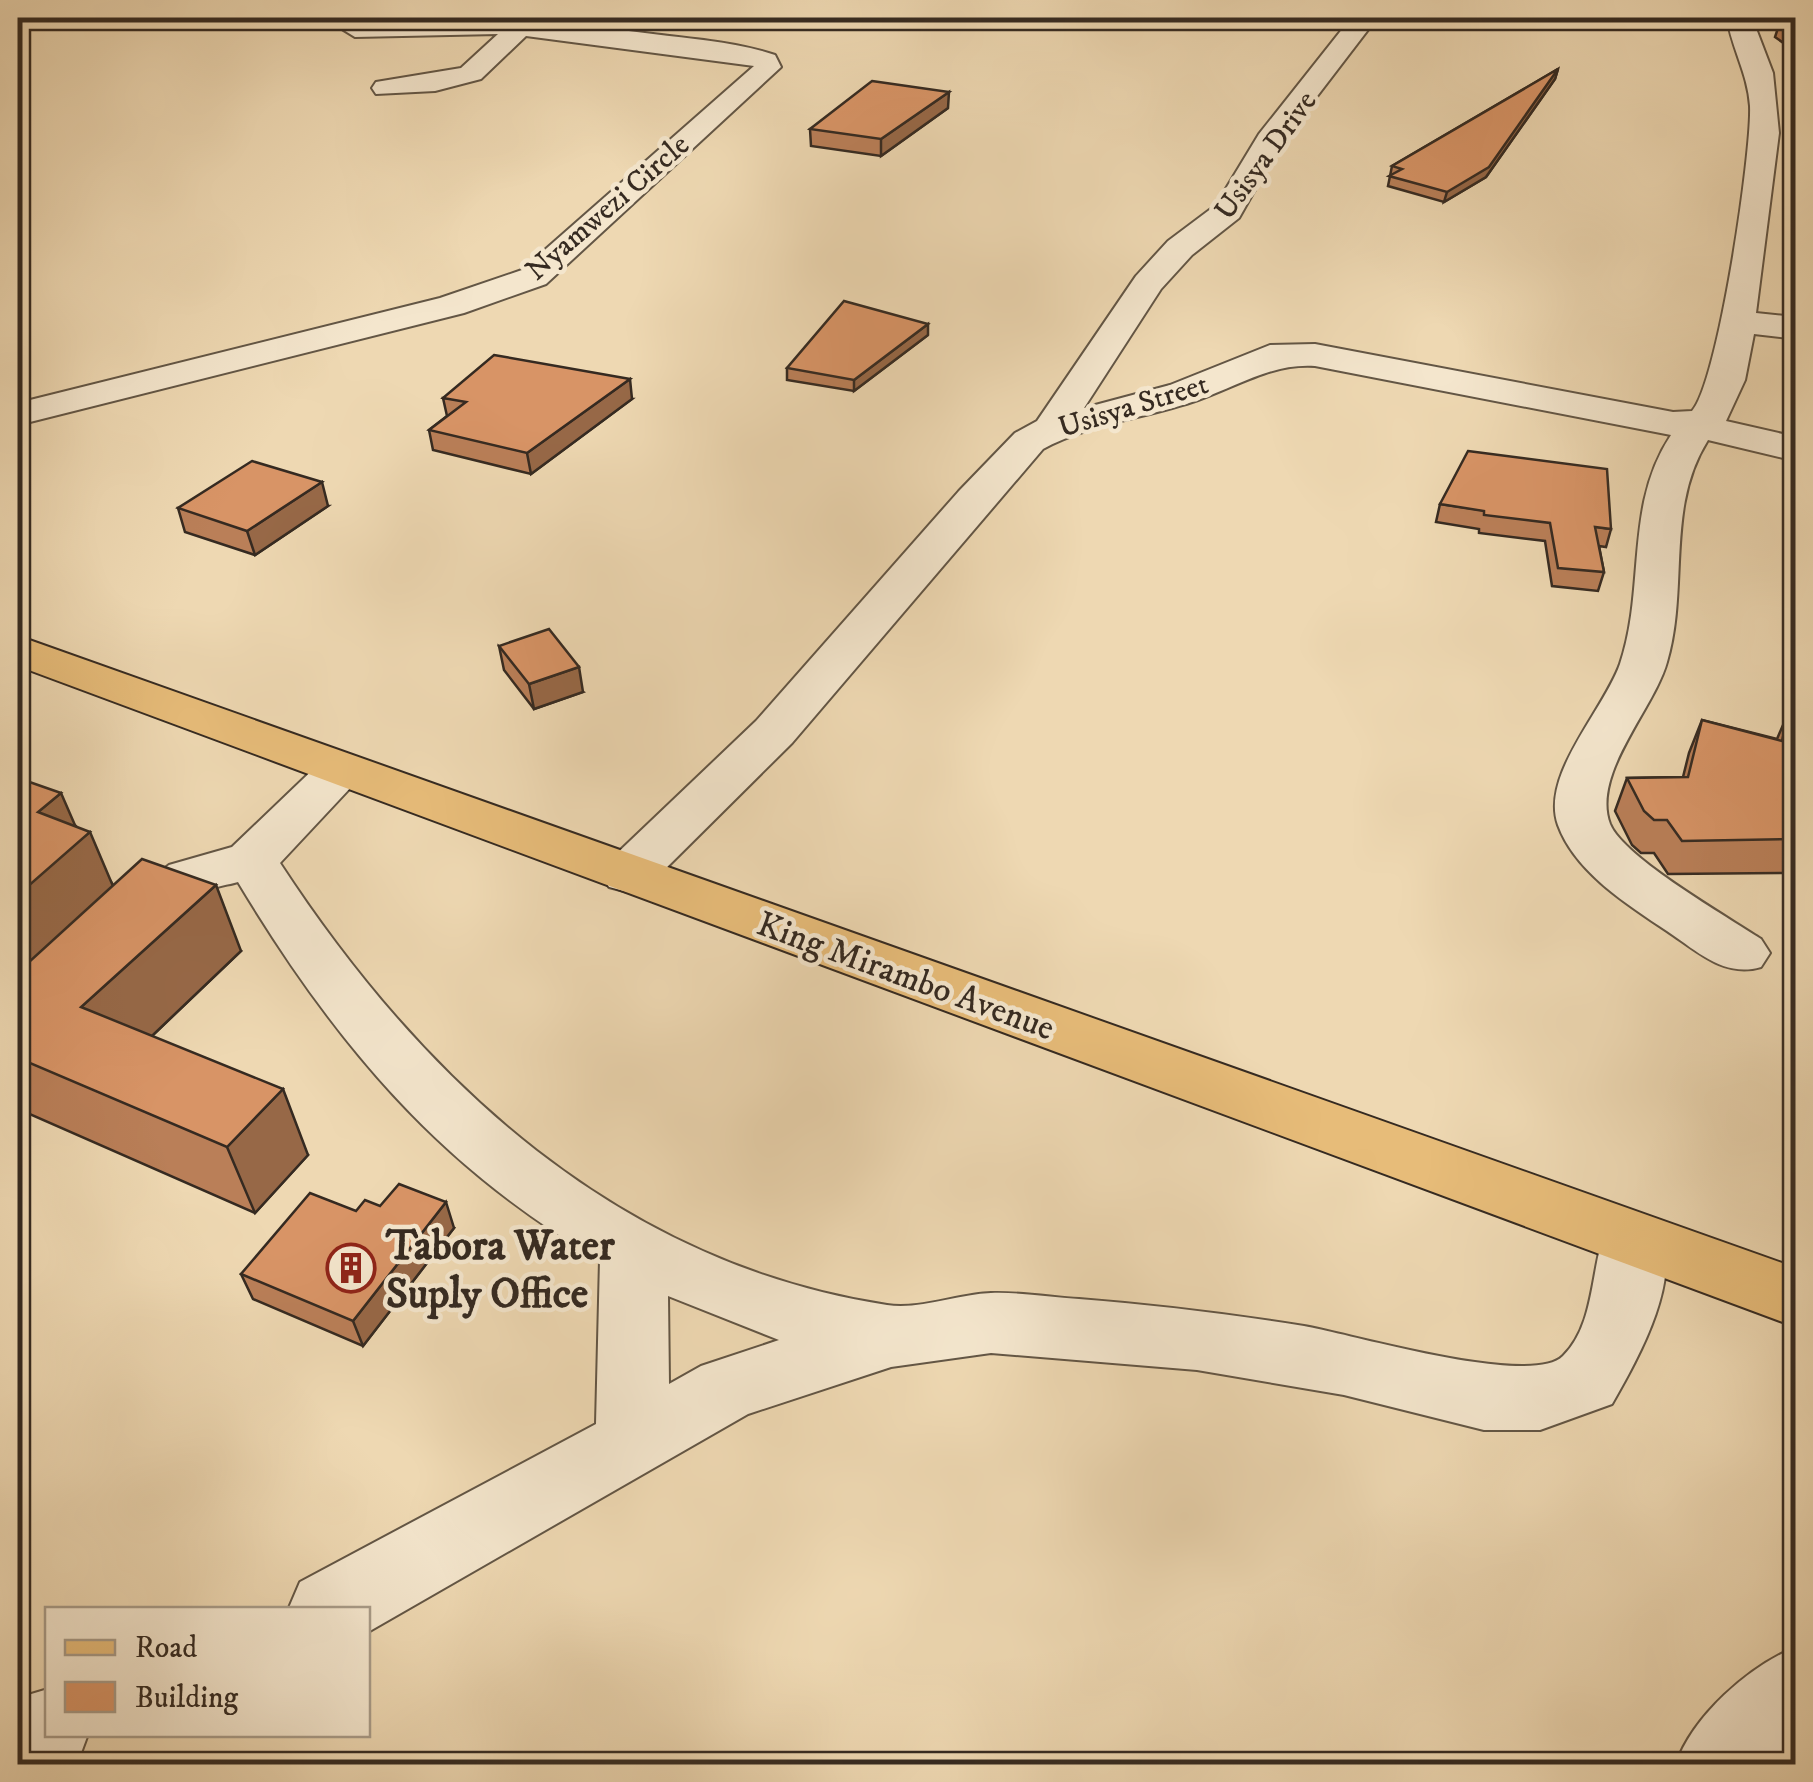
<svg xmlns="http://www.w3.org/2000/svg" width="1813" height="1782" font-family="'IM FELL DW Pica',serif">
  <rect width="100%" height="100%" fill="#eed8b2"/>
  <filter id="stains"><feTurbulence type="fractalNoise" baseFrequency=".002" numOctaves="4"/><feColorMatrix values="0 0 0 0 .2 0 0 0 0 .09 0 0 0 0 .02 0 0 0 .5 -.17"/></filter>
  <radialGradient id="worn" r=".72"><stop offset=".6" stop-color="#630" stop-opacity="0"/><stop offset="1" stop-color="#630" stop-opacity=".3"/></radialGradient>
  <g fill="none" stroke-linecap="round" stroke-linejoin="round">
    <g stroke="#635645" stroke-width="4">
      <g id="minor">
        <path d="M 404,18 C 487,17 570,23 653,34 C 694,39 736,42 775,55 L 781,67 L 546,284 L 464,313 L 18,425 L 18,403 L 440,298 L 522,270 L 754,66 L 526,36 L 481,79 L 435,91 L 376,94 L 372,88 L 376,82 L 461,68 L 498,34 L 355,37 L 342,29 L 355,21 Z"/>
        <path d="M 1351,18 L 1377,18 L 1282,142 L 1239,218 L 1192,255 L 1161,289 L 1084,408 L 1170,385 L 1270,345 L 1315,344 L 1673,412 L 1692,411 C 1718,383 1752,152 1750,106 C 1748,74 1732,49 1727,18 L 1752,18 L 1773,73 L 1779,133 L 1756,313 L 1796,317 L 1796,339 L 1754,334 L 1745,380 L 1726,421 L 1796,437 L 1796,461 L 1708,440 C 1665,508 1689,588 1667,662 C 1654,709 1591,774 1610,824 C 1624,858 1728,917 1761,939 L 1770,953 L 1761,967 C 1724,978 1697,951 1667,931 C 1628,905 1575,872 1558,825 C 1540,775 1604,710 1620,664 C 1646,587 1624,506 1671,435 L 1315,366 C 1272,363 1238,386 1198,400 C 1147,418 1091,423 1043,449 L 792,743 L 647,887 L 628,892 L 609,887 L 601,874 L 609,861 L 756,721 L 959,491 L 1015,433 L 1037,421 L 1136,276 L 1168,241 L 1216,205 L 1259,134 Z"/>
        <path d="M 342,754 L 360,759 L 367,770 L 280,863 C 423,1082 619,1264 887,1305 C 920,1310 958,1294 991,1293 C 1020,1292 1050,1297 1079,1299 C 1155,1305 1229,1314 1304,1326 C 1351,1334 1531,1388 1563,1356 C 1598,1321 1589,1262 1610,1220 L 1634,1212 L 1658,1220 C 1685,1275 1640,1355 1612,1404 L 1540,1430 L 1484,1430 L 1344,1395 L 1197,1370 L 991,1353 L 891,1367 L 748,1414 L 368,1632 L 368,1610 L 288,1610 L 300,1582 L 596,1424 L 600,1260 C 438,1167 333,1040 238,882 C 228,885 216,886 207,891 C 170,911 164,950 114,936 L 106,922 L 114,908 L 169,865 L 232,847 L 324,759 ZM 668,1296 L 779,1340 L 701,1366 L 669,1384 Z"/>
        <path d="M 1796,1647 L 1796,1747 L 1778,1764 L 1676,1764 C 1693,1716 1748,1667 1796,1647 Z"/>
        <path d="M 48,1689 L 48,1734 L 88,1734 L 78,1761 L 18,1764 L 18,1698 Z"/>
      </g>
    </g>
    <g stroke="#352a21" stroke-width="4">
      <path id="major" d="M 18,636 L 1796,1268 L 1796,1327 L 18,666 Z"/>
    </g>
    <use href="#minor" fill="#f4e6cd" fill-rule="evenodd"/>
    <use href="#major" fill="#e7bc79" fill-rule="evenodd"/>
  </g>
  <g fill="#ba7f58" stroke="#352a21" stroke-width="2.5">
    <path d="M 1489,18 L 1545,18 L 1543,23 L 1503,27 Z"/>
    <path d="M 1780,22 L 1796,22 L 1796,52 L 1775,37 Z"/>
    <path d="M 1558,69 L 1555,79 L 1486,177 L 1444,202 L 1388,186 L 1392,166 Z"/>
    <path d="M 948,108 L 881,156 L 811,146 L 810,129 Z"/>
    <path d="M 928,335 L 854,391 L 787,380 L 787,368 Z"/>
    <path d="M 443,398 L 632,399 L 531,474 L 433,450 L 429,430 L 447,416 Z"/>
    <path d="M 1440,504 L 1611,529 L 1606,547 L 1599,546 L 1604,572 L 1598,591 L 1552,586 L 1545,541 L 1479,533 L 1479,529 L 1436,522 Z"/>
    <path d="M 328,506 L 255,555 L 185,532 L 178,508 Z"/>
    <path d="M 499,646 L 583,692 L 534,709 L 504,670 Z"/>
    <path d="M 1789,711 L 1796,713 L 1796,881 L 1784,873 L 1668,874 L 1654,853 L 1641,853 L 1632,845 L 1615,811 L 1627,778 L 1683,777 L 1689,753 L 1702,720 L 1777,739 Z"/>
    <path d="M 18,778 L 76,826 L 113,885 L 241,951 L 152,1036 L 308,1155 L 255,1213 L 18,1109 Z"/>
    <path d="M 380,1206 L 454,1228 L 363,1346 L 253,1299 L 241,1274 L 356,1211 Z"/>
  </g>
  <g fill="#976847" stroke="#352a21" stroke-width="2.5">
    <path d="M 1505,18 L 1545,18 L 1543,23 L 1503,27 Z"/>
    <path d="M 1558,69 L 1555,79 L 1486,177 L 1444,202 L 1447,192 Z"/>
    <path d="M 949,92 L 948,108 L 881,156 L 881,139 Z"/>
    <path d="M 928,324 L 928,335 L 854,391 L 854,380 Z"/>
    <path d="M 630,379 L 632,399 L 531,474 L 527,453 Z"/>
    <path d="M 322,482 L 328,506 L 255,555 L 247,531 Z"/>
    <path d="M 579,667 L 583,692 L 534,709 L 529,684 Z"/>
    <path d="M 61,793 L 81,839 L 90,832 L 118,898 L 18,990 L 18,895 L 38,812 Z"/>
    <path d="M 216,885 L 241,951 L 113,1073 L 81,1007 Z"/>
    <path d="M 283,1089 L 308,1155 L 255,1213 L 227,1147 Z"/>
    <path d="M 446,1202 L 454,1228 L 363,1346 L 353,1321 Z"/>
  </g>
  <g fill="#d89466" stroke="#352a21" stroke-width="2.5">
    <path d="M 1780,22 L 1796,22 L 1796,33 Z"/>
    <path d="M 1558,69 L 1489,167 L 1447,192 L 1389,176 L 1402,169 L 1392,166 Z"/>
    <path d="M 872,81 L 949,92 L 881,139 L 810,129 Z"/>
    <path d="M 844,301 L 928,324 L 854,380 L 787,368 Z"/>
    <path d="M 494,355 L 630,379 L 527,453 L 429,430 L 466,402 L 443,398 Z"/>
    <path d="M 1468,451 L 1607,469 L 1611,529 L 1595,527 L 1604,572 L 1558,568 L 1550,523 L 1484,515 L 1484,511 L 1440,504 Z"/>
    <path d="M 252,461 L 322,482 L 247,531 L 178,508 Z"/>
    <path d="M 549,629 L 579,667 L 529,684 L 499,646 Z"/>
    <path d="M 1789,711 L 1796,713 L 1796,839 L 1682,841 L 1667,820 L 1654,820 L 1644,811 L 1627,778 L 1688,777 L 1702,720 L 1782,741 Z"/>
    <path d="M 18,778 L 61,793 L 38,812 L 90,832 L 18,895 Z"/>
    <path d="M 142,859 L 216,885 L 81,1007 L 283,1089 L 227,1147 L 18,1058 L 18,972 Z"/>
    <path d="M 399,1184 L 446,1202 L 353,1321 L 241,1274 L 310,1193 L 356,1211 L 365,1200 L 380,1206 Z"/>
  </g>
  <defs>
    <g id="building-ring" transform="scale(2.5)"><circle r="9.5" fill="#f4e6cd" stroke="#8f2418" stroke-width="1.5"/><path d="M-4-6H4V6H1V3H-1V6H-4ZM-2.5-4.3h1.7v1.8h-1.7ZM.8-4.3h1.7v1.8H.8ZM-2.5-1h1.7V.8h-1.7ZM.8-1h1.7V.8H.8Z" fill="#8f2418"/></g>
  </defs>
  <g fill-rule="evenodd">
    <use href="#building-ring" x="351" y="1268"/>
  </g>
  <g text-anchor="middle" stroke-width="9" stroke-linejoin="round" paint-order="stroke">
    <g font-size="30" fill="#352a21" stroke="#f4e6cd">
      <text transform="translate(1265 155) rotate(-54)" y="10">Usisya Drive</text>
      <text transform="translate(607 207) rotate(-41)" y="10">Nyamwezi Circle</text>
      <text transform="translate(1133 405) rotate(-17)" y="10">Usisya Street</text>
    </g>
    <g font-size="35" fill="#352a21" stroke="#f4e6cd">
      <text transform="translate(906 975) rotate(20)" y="12">King Mirambo Avenue</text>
    </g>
    <g font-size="42" font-weight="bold" fill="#352a21" stroke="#f4e6cd" text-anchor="start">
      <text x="386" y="1259">Tabora Water<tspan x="386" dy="48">Suply Office</tspan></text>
    </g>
  </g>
  <rect width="1813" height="1782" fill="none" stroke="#eed8b2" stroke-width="60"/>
  <rect x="20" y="20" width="1773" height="1742" fill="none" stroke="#352a21" stroke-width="5"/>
  <rect x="30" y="30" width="1753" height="1722" fill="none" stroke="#352a21" stroke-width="2.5"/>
  <rect x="45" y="1607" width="325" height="130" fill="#f4e6cd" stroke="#a89b88" stroke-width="2.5"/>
  <rect x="65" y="1640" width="50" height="15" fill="#e7bc79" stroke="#a89b88" stroke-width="2.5"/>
  <text x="135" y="1657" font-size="30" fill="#352a21">Road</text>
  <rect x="65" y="1682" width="50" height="30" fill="#d89466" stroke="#a89b88" stroke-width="2.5"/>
  <text x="135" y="1707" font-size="30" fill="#352a21">Building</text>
  <rect width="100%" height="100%" filter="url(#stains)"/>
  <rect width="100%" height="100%" fill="url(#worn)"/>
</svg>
